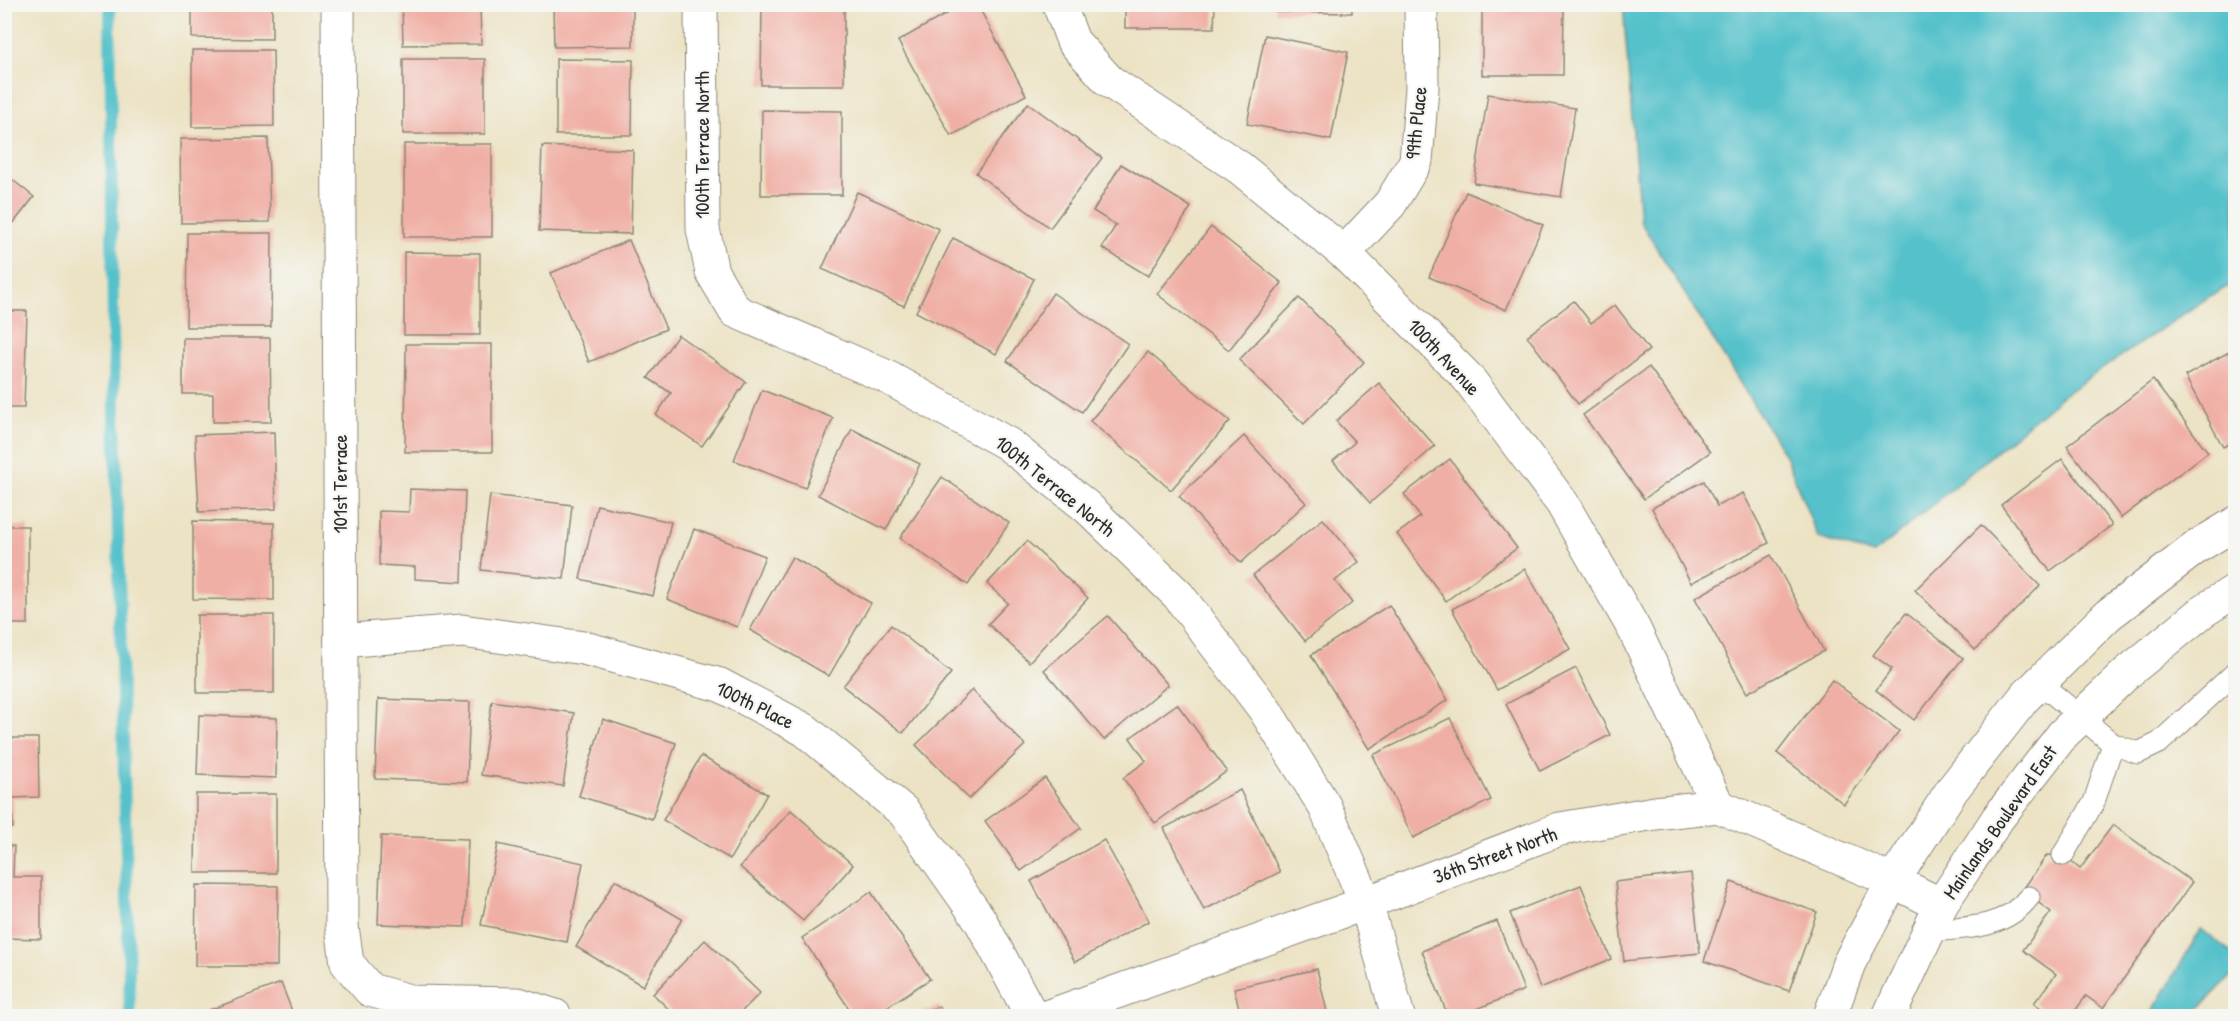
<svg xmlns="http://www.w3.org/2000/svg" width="2240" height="1021" font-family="'Patrick Hand',sans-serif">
  <rect width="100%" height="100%" fill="#f6f6f2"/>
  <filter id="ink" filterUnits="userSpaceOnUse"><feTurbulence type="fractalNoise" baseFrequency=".0167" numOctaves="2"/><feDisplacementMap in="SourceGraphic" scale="12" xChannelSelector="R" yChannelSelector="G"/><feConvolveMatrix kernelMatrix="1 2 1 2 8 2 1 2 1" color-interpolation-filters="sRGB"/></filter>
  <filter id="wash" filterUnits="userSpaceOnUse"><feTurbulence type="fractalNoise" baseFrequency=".008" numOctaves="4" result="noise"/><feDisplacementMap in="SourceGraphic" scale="24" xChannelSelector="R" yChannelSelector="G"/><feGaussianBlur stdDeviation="1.35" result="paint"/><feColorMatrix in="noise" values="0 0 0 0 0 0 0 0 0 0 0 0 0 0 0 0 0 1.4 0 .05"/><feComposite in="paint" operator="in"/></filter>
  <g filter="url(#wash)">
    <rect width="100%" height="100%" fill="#ece3c5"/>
    <g fill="#54c1ca" stroke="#40767a" stroke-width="1.5">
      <path d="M 1623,5 L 2235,5 L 2235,283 L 2212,295 L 2062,396 L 1874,554 L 1818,538 L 1786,457 L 1640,221 Z"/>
      <path d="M 2201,929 L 2235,955 L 2235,972 L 2192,1016 L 2150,1016 Z"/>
    </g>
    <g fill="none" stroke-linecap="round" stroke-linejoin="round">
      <path stroke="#54c1ca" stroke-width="12" d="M 110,4 L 113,331 L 130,1016"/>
    </g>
    <g id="blocks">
      <g fill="#f0afa4">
        <path d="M 192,4 L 272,4 L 272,39 L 192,38 Z"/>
        <path d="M 553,4 L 633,4 L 633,46 L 554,47 Z"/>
        <path d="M 762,4 L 844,4 L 844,85 L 761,85 Z"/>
        <path d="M 964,4 L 977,4 L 1026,95 L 951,136 L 898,41 Z"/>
        <path d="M 1125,4 L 1215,4 L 1214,28 L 1125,28 Z"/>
        <path d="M 1275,4 L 1352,4 L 1352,13 L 1275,12 Z"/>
        <path d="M 1482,4 L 1564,4 L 1563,75 L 1482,75 Z"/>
        <path d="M 402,5 L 480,5 L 481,44 L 403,45 Z"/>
        <path d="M 1265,35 L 1348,52 L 1331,140 L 1247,124 Z"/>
        <path d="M 192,50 L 273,50 L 274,126 L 192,127 Z"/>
        <rect x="403" y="59" width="82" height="75"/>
        <path d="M 556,59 L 633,60 L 632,135 L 556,135 Z"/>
        <path d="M 1488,94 L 1575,108 L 1561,197 L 1474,183 Z"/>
        <path d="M 1028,103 L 1102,158 L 1050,228 L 976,173 Z"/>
        <path d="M 762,110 L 842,111 L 842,195 L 761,195 Z"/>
        <path d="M 268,138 L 270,222 L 181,223 L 180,139 Z"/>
        <rect x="404" y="144" width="88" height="93"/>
        <path d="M 542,146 L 633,150 L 631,234 L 539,231 Z"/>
        <path d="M 1121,164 L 1191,207 L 1148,276 L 1102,248 L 1116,225 L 1093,211 Z"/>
        <path d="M 4,173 L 34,197 L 4,235 Z"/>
        <path d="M 857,192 L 939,229 L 904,306 L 822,269 Z"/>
        <path d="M 1466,192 L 1543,225 L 1506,310 L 1429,277 Z"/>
        <path d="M 1211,227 L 1282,283 L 1229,350 L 1157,294 Z"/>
        <path d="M 187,233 L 272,233 L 271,327 L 186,327 Z"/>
        <path d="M 953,238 L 1034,279 L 996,354 L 916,312 Z"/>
        <path d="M 629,240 L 666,329 L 589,362 L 551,273 Z"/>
        <path d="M 404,252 L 480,253 L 480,335 L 404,335 Z"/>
        <path d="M 1053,293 L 1128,344 L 1082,412 L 1007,361 Z"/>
        <path d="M 1299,298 L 1364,362 L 1304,424 L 1239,360 Z"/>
        <path d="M 1574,301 L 1591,323 L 1615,305 L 1649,350 L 1578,404 L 1527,336 Z"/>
        <path d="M 4,311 L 27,311 L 24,408 L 4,408 Z"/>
        <path d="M 678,335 L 746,382 L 702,446 L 656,415 L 671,393 L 648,378 Z"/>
        <path d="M 183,338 L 270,338 L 271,422 L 213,422 L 213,394 L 183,394 Z"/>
        <path d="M 406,344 L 492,344 L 492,452 L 405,452 Z"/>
        <path d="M 2236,348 L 2236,440 L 2223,447 L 2185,376 Z"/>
        <path d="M 1148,352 L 1230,421 L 1171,490 L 1090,421 Z"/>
        <path d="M 1649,367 L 1710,452 L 1644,499 L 1583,415 Z"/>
        <path d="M 2153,380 L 2208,452 L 2121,518 L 2067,446 Z"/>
        <path d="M 1379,383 L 1435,446 L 1370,503 L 1333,461 L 1355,442 L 1336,421 Z"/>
        <path d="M 762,390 L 833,418 L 805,488 L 734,460 Z"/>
        <path d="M 852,429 L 920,464 L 886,530 L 818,495 Z"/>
        <path d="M 274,432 L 276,509 L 199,512 L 195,435 Z"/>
        <path d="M 1244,436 L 1306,503 L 1241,563 L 1179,496 Z"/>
        <path d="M 1450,459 L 1517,548 L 1446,601 L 1397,534 L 1420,517 L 1404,494 Z"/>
        <path d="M 2062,459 L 2112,525 L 2050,571 L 2001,505 Z"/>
        <path d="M 942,477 L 1009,523 L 968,585 L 900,538 Z"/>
        <path d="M 1704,481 L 1717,506 L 1743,493 L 1769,543 L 1691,583 L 1652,508 Z"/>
        <path d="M 410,489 L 465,491 L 462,582 L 415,579 L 415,567 L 379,565 L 379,511 L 409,512 Z"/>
        <path d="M 490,495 L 572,505 L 564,579 L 481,570 Z"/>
        <path d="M 597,505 L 671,522 L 653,596 L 580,579 Z"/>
        <path d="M 1323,519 L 1359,562 L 1335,581 L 1352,603 L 1305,641 L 1253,575 Z"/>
        <path d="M 193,521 L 274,523 L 274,600 L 193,599 Z"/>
        <path d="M 1981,525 L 2040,586 L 1975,650 L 1915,590 Z"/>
        <rect x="4" y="526" width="24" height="98"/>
        <path d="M 694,529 L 765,556 L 737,627 L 667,599 Z"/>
        <path d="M 1027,541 L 1088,598 L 1029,662 L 988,624 L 1008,603 L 987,584 Z"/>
        <path d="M 1771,555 L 1824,651 L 1747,693 L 1695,598 Z"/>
        <path d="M 792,557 L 871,603 L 829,676 L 750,630 Z"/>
        <path d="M 1525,569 L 1570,649 L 1497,690 L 1452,609 Z"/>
        <path d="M 1389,605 L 1448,700 L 1369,749 L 1311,655 Z"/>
        <path d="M 1906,613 L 1963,658 L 1914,720 L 1876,690 L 1892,669 L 1873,655 Z"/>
        <rect x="197" y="615" width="77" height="78"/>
        <path d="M 1108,616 L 1168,685 L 1104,740 L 1044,670 Z"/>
        <path d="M 891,625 L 951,673 L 903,733 L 843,686 Z"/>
        <path d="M 1576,668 L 1610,735 L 1540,771 L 1506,704 Z"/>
        <path d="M 1832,680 L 1899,731 L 1844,804 L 1777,753 Z"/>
        <path d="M 972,690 L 1025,745 L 969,799 L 916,745 Z"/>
        <path d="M 378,699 L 470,702 L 467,782 L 375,779 Z"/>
        <path d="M 492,701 L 574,713 L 563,786 L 481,775 Z"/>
        <path d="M 1177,704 L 1227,771 L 1155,823 L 1123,778 L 1146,761 L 1130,738 Z"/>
        <path d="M 199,715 L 277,718 L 276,778 L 197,775 Z"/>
        <path d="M 1450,718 L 1491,800 L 1413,838 L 1373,755 Z"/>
        <path d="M 603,719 L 676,743 L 652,819 L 579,796 Z"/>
        <path d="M 4,738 L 38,738 L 39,797 L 12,798 L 13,828 L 4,828 Z"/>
        <path d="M 701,756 L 767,794 L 730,859 L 663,820 Z"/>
        <path d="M 1045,778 L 1081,828 L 1021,871 L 985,821 Z"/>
        <path d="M 1240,790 L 1280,872 L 1204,910 L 1164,828 Z"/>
        <path d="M 196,794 L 276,794 L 276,873 L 195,873 Z"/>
        <path d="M 791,810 L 853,865 L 803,921 L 740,867 Z"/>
        <path d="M 2113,825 L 2192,882 L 2103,1008 L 2086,996 L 2071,1016 L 2052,1016 L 2034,1003 L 2056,974 L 2023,950 L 2051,912 L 2022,891 L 2047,855 L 2063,855 L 2080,869 Z"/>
        <path d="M 381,836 L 468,839 L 465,927 L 378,924 Z"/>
        <path d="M 1104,840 L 1149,921 L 1075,962 L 1031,881 Z"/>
        <path d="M 498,844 L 583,863 L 567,942 L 481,925 Z"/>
        <path d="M 4,846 L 14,846 L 13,877 L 41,877 L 41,939 L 4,938 Z"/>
        <path d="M 1691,873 L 1700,953 L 1624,961 L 1615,882 Z"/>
        <path d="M 615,880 L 682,919 L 643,986 L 576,947 Z"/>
        <path d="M 1731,882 L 1817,912 L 1789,991 L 1704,961 Z"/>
        <path d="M 196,885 L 278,886 L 277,966 L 195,966 Z"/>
        <path d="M 1581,885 L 1611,959 L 1540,988 L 1510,913 Z"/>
        <path d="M 871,892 L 930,979 L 873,1016 L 854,1016 L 802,938 Z"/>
        <path d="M 1497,921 L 1524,990 L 1459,1016 L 1448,1016 L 1422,951 Z"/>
        <path d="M 705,940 L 760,993 L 737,1016 L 676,1016 L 653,994 Z"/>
        <rect x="4" y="951" width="5" height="65"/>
        <path d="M 1317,969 L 1328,1016 L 1241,1016 L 1234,988 Z"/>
        <path d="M 281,983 L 294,1016 L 205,1016 L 204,1012 Z"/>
        <path d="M 939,1006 L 943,1016 L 913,1016 Z"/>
      </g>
    </g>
  </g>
  <g filter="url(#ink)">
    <use href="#blocks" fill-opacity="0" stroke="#8c8778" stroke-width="1.5"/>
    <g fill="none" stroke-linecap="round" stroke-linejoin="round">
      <g stroke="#8c8778" stroke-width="23">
        <g id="lane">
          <path d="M 2040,683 L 2113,744 L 2138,753 L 2159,743 L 2236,672"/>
          <path d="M 2063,855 L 2094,802 L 2113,744"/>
          <path d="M 1929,931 C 1966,928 2005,929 2029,897"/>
        </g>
      </g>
      <g stroke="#8c8778" stroke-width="35">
        <g id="street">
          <path d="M 338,4 L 342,926 L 347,963 L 370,990 L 413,1002 L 518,1004 L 555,1016"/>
          <path d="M 701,4 L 703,229 L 712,272 L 735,311 L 885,376 L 1008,444 L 1087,507 L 1178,595 L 1265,710 L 1325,807 L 1366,903 L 1398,1016"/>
          <path d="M 1059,4 L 1073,41 L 1109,81 L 1240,168 L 1344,253 L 1468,378 L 1562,503 L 1634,629 L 1718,806"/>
          <path d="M 1344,253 L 1390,204 L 1416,161 L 1422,88 L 1421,4"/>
          <path d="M 341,641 L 462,631 L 584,648 L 720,685 L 805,730 L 904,812 L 980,920 L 1032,1016"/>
          <path d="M 1049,1016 L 1366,903 L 1560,829 L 1655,813 L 1718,806 L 1893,881 L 1941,905"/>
        </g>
      </g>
      <g stroke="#8c8778" stroke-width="35">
        <g id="secondary">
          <path d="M 1830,1016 L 1849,963 L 1893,881 L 1952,790 L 2024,698 L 2108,615 L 2198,546 L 2236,523"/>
          <path d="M 1889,1016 L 1941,905 L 1998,818 L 2063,734 L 2128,672 L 2203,611 L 2236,590"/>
        </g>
      </g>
      <use href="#lane" stroke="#fff" stroke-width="21"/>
      <use href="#street" stroke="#fff" stroke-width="33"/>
      <use href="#secondary" stroke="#fff" stroke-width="33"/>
    </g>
  </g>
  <g text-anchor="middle" stroke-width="4.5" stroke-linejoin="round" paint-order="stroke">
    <g font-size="20" fill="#2b2b2b" stroke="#f6f6f2">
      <text transform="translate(1416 123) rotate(-84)" y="7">99th Place</text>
      <text transform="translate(702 145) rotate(-90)" y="7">100th Terrace North</text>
      <text transform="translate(1444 357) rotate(47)" y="7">100th Avenue</text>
      <text transform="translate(340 484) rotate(-90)" y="7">101st Terrace</text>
      <text transform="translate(1055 486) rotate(39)" y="7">100th Terrace North</text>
      <text transform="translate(755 705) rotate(26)" y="7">100th Place</text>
      <text transform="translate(2000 822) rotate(-55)" y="7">Mainlands Boulevard East</text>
      <text transform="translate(1495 855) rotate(-20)" y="7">36th Street North</text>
    </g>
  </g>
  <rect width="2240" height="1021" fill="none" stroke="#f6f6f2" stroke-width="24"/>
</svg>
